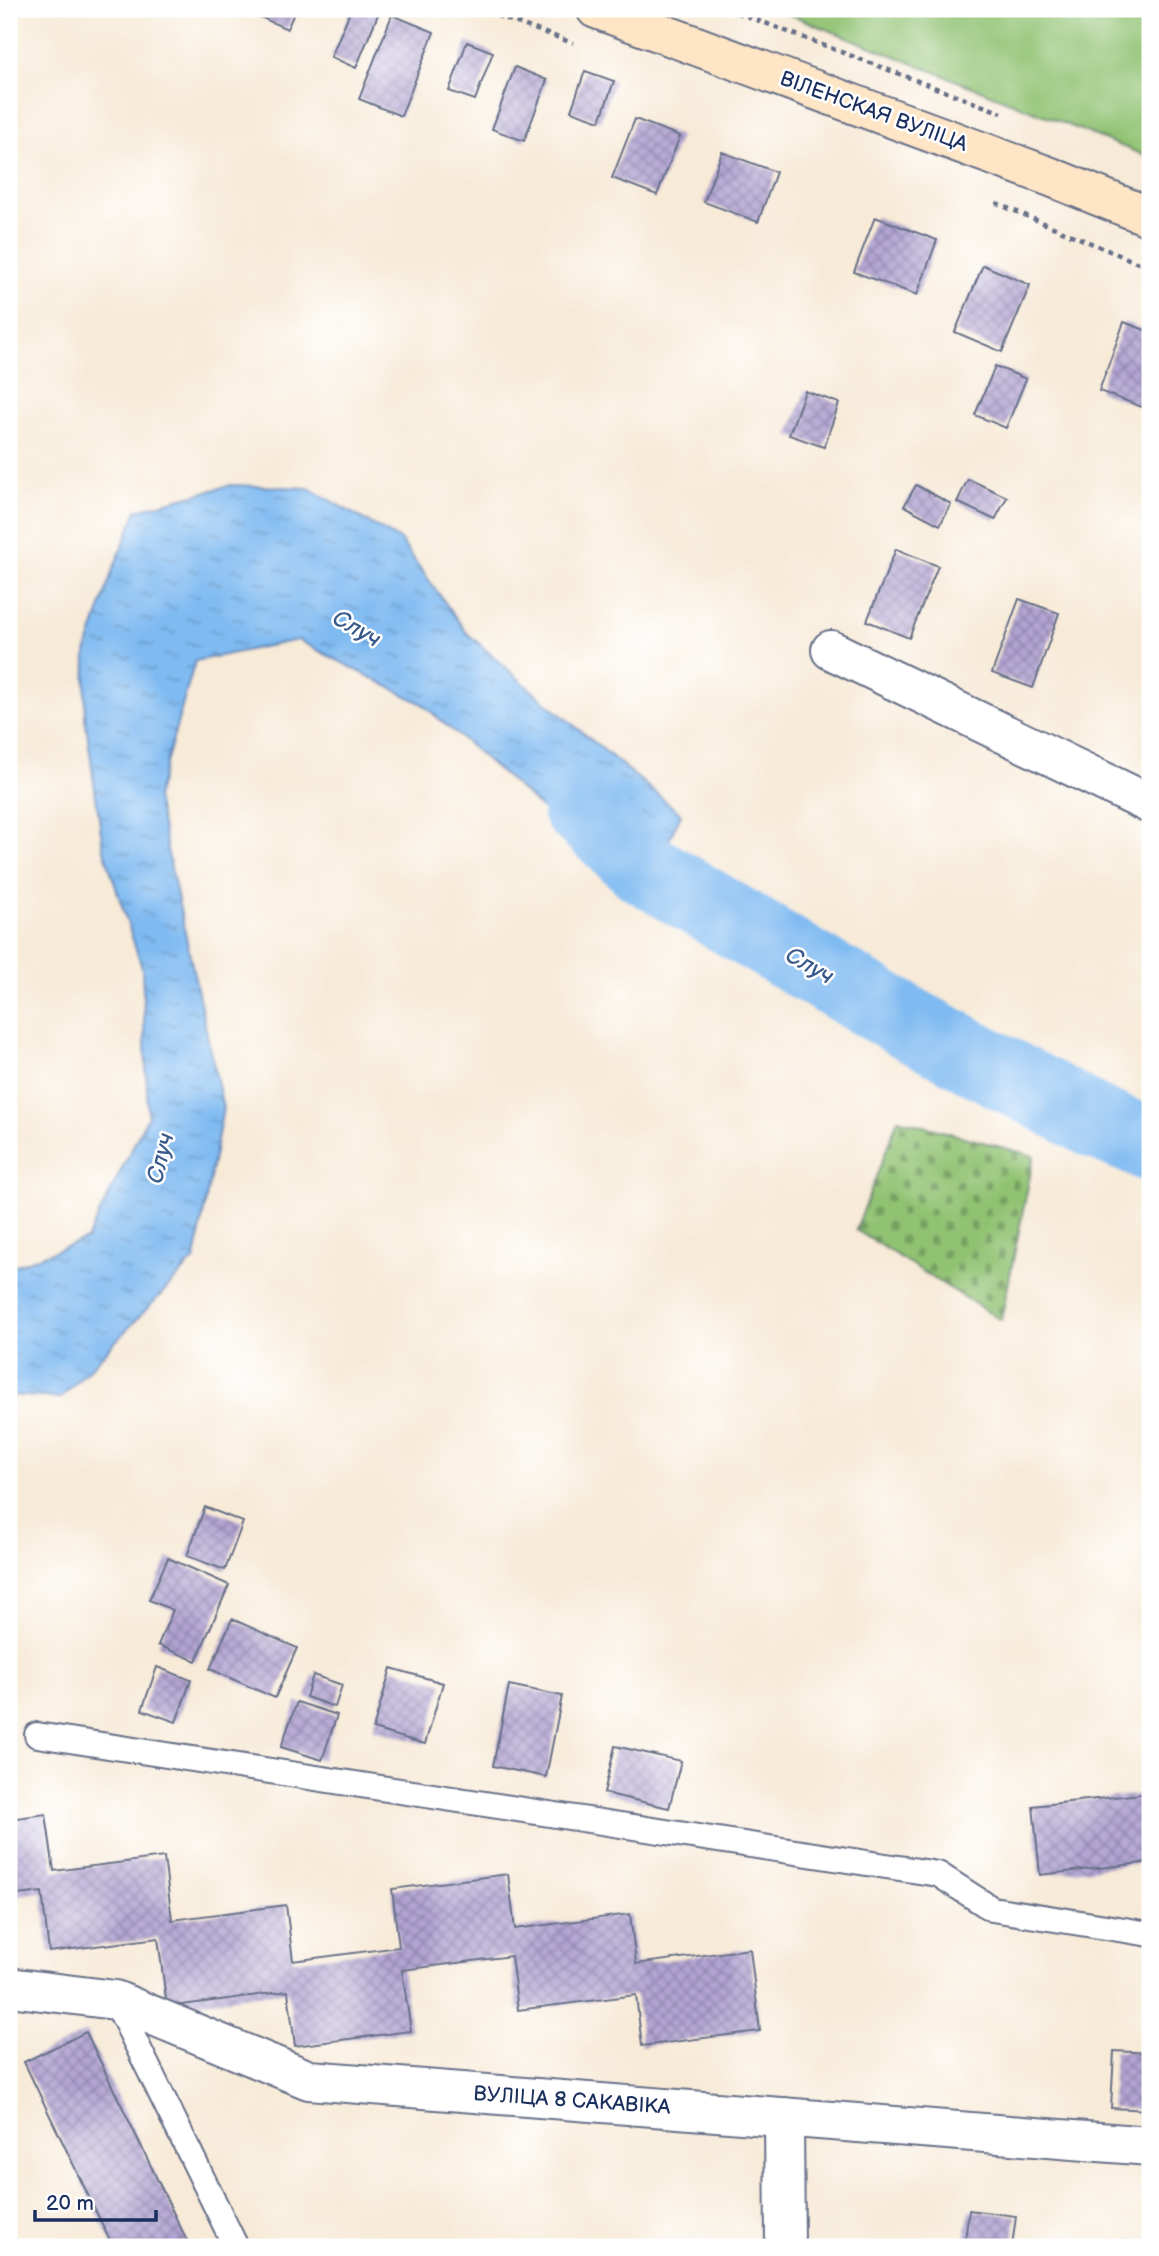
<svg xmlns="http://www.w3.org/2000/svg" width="1159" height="2256" font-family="'Balsamiq Sans',sans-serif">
  <defs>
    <pattern id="cemetery-stones" width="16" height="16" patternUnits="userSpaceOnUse" patternTransform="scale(1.75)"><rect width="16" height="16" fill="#91c272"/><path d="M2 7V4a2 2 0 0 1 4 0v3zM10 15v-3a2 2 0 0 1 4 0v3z" fill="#769e61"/></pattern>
    <pattern id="water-ripples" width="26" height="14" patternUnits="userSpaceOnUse" patternTransform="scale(1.75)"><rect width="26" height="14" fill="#7fbaf1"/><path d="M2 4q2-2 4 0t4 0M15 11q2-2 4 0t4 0" fill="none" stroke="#6798c6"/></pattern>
    <pattern id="building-cross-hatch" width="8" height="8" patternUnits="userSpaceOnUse" patternTransform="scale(1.75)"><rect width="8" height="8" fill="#b2a4d2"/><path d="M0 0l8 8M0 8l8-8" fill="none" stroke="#9086ae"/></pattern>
  </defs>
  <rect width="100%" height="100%" fill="#fff"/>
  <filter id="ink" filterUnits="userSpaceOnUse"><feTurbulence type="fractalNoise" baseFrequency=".0143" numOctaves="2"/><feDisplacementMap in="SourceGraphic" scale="14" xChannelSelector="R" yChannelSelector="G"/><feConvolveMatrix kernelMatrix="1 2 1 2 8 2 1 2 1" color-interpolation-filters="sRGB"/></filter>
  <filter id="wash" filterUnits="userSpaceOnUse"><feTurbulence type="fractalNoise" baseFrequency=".00686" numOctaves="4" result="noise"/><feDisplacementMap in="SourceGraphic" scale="28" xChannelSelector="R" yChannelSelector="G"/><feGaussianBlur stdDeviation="1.57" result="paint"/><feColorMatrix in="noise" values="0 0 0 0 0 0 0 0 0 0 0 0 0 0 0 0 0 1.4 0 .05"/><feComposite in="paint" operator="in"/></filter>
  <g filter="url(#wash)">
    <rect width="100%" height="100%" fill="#f7ead7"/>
    <path fill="#91c272" stroke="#567868" stroke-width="2" d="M 776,9 L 1150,9 L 1150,157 L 1141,154 Z"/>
    <path fill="url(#cemetery-stones)" stroke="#567868" stroke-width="2" d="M 898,1119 L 1034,1156 L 1001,1320 L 856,1230 Z"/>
    <path fill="url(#water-ripples)" stroke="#4d74a8" stroke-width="2" d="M 231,485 L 308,488 L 400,540 L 467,633 L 530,689 L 681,814 L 643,896 L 421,703 L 298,640 L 195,661 L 156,798 L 223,1108 L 195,1259 L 61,1398 L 9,1395 L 9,1268 L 87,1239 L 148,1116 L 142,968 L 103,847 L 85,717 L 86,653 L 112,572 L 137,510 Z"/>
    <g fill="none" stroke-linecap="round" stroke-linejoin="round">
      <path stroke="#7fbaf1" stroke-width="74" d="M 579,808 L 643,867 L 811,967 L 916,1027 L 1098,1123 L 1150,1145"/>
    </g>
    <g id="blocks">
      <g fill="url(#building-cross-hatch)">
        <path d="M 242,9 L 296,9 L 287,29 Z"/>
        <path d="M 351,9 L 372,9 L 379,12 L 356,68 L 331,57 Z"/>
        <path d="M 392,15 L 434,32 L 401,116 L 359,99 Z"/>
        <path d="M 467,42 L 493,52 L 475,100 L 449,91 Z"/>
        <path d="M 515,67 L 547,80 L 524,141 L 492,129 Z"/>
        <path d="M 585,71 L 614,81 L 600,121 L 571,111 Z"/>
        <path d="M 635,119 L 680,136 L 657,195 L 612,178 Z"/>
        <path d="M 722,152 L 776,172 L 758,222 L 704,202 Z"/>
        <path d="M 875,217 L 937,240 L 917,295 L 854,272 Z"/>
        <path d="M 983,265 L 1030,285 L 1002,352 L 955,332 Z"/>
        <path d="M 1124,322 L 1150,332 L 1150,384 L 1142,407 L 1099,391 Z"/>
        <path d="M 995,366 L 1026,379 L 1006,428 L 975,415 Z"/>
        <path d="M 805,391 L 839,403 L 824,447 L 789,435 Z"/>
        <path d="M 968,479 L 1007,497 L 995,520 L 957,502 Z"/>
        <path d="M 916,485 L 951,504 L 940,525 L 904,506 Z"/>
        <path d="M 1150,531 L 1150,557 L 1142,555 Z"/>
        <path d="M 896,549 L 938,566 L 909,638 L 867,621 Z"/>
        <path d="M 1019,599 L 1059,613 L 1033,688 L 992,673 Z"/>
        <path d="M 205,1507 L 243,1522 L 225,1570 L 187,1556 Z"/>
        <path d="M 168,1558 L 229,1585 L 196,1661 L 158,1645 L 173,1610 L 149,1600 Z"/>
        <path d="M 232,1619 L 297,1648 L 275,1698 L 210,1669 Z"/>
        <path d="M 157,1667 L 191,1680 L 176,1722 L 142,1710 Z"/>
        <path d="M 391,1668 L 443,1683 L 425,1744 L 373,1729 Z"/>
        <path d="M 313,1675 L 342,1685 L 335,1707 L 306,1697 Z"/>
        <path d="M 509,1685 L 562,1696 L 546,1777 L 493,1766 Z"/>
        <path d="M 297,1702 L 337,1715 L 322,1760 L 281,1747 Z"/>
        <path d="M 615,1746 L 681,1761 L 669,1808 L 604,1793 Z"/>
        <path d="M 1150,1793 L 1150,1862 L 1040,1875 L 1033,1806 Z"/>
        <path d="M 46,1814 L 54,1871 L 164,1857 L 172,1920 L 286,1905 L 293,1961 L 399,1947 L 392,1889 L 508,1874 L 515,1929 L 630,1914 L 636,1964 L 750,1949 L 760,2031 L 642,2046 L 636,1995 L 518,2010 L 511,1956 L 402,1970 L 411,2031 L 295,2046 L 288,1991 L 167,2007 L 158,1938 L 49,1952 L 42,1892 L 9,1896 L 9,1819 Z"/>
        <path d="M 86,2032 L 190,2247 L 113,2247 L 24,2062 Z"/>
        <path d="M 1114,2051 L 1150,2053 L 1150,2110 L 1111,2108 Z"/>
        <path d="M 969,2210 L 1016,2216 L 1012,2247 L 964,2247 Z"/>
        <path d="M 1117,2241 L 1150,2243 L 1150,2247 L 1116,2247 Z"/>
      </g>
    </g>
  </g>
  <g filter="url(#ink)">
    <use href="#blocks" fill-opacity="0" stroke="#687088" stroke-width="2"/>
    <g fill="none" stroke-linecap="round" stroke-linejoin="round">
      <g stroke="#687088" stroke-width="28">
        <g id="lane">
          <path d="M 37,1735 L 938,1874 L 992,1909 L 1150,1934"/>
          <path d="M 115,2000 L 236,2247"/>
        </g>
      </g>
      <g stroke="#687088" stroke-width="42">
        <g id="street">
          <path d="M 831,650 L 1150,804"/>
          <path d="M 9,1987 L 115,2000 L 309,2080 L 1150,2146"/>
          <path d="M 784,2117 L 785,2247"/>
        </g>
      </g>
      <g stroke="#687088" stroke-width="42">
        <path id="secondary" d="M 596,9 L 1051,177 L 1150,217"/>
      </g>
      <g stroke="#687088" stroke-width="4.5" stroke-dasharray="5 5" stroke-linecap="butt">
        <path d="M 478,9 L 573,43"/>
        <path d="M 728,9 L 1002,113"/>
        <path d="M 996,203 L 1150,268"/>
      </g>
      <use href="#lane" stroke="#fff" stroke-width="24"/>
      <use href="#street" stroke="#fff" stroke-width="38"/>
      <use href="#secondary" stroke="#fee5c5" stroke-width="38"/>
    </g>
  </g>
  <g text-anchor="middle" stroke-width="5" stroke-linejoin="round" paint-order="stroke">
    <g font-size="21" fill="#1b2f5e" stroke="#fff">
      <text transform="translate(874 111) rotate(20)" y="7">ВІЛЕНСКАЯ ВУЛІЦА</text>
      <text transform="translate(572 2100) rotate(4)" y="7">ВУЛІЦА 8 САКАВІКА</text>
    </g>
    <g font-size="23" font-style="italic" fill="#39598a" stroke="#fff">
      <text transform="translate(357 628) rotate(30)" y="8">Случ</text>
      <text transform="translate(810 965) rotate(30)" y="8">Случ</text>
      <text transform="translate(160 1158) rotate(-76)" y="8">Случ</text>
    </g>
  </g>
  <rect width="1159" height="2256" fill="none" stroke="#fff" stroke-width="35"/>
  <path d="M35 2210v10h121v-10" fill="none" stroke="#1b2f5e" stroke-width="3.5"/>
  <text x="46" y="2210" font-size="21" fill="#1b2f5e" stroke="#ffffff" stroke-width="5" paint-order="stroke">20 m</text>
</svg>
